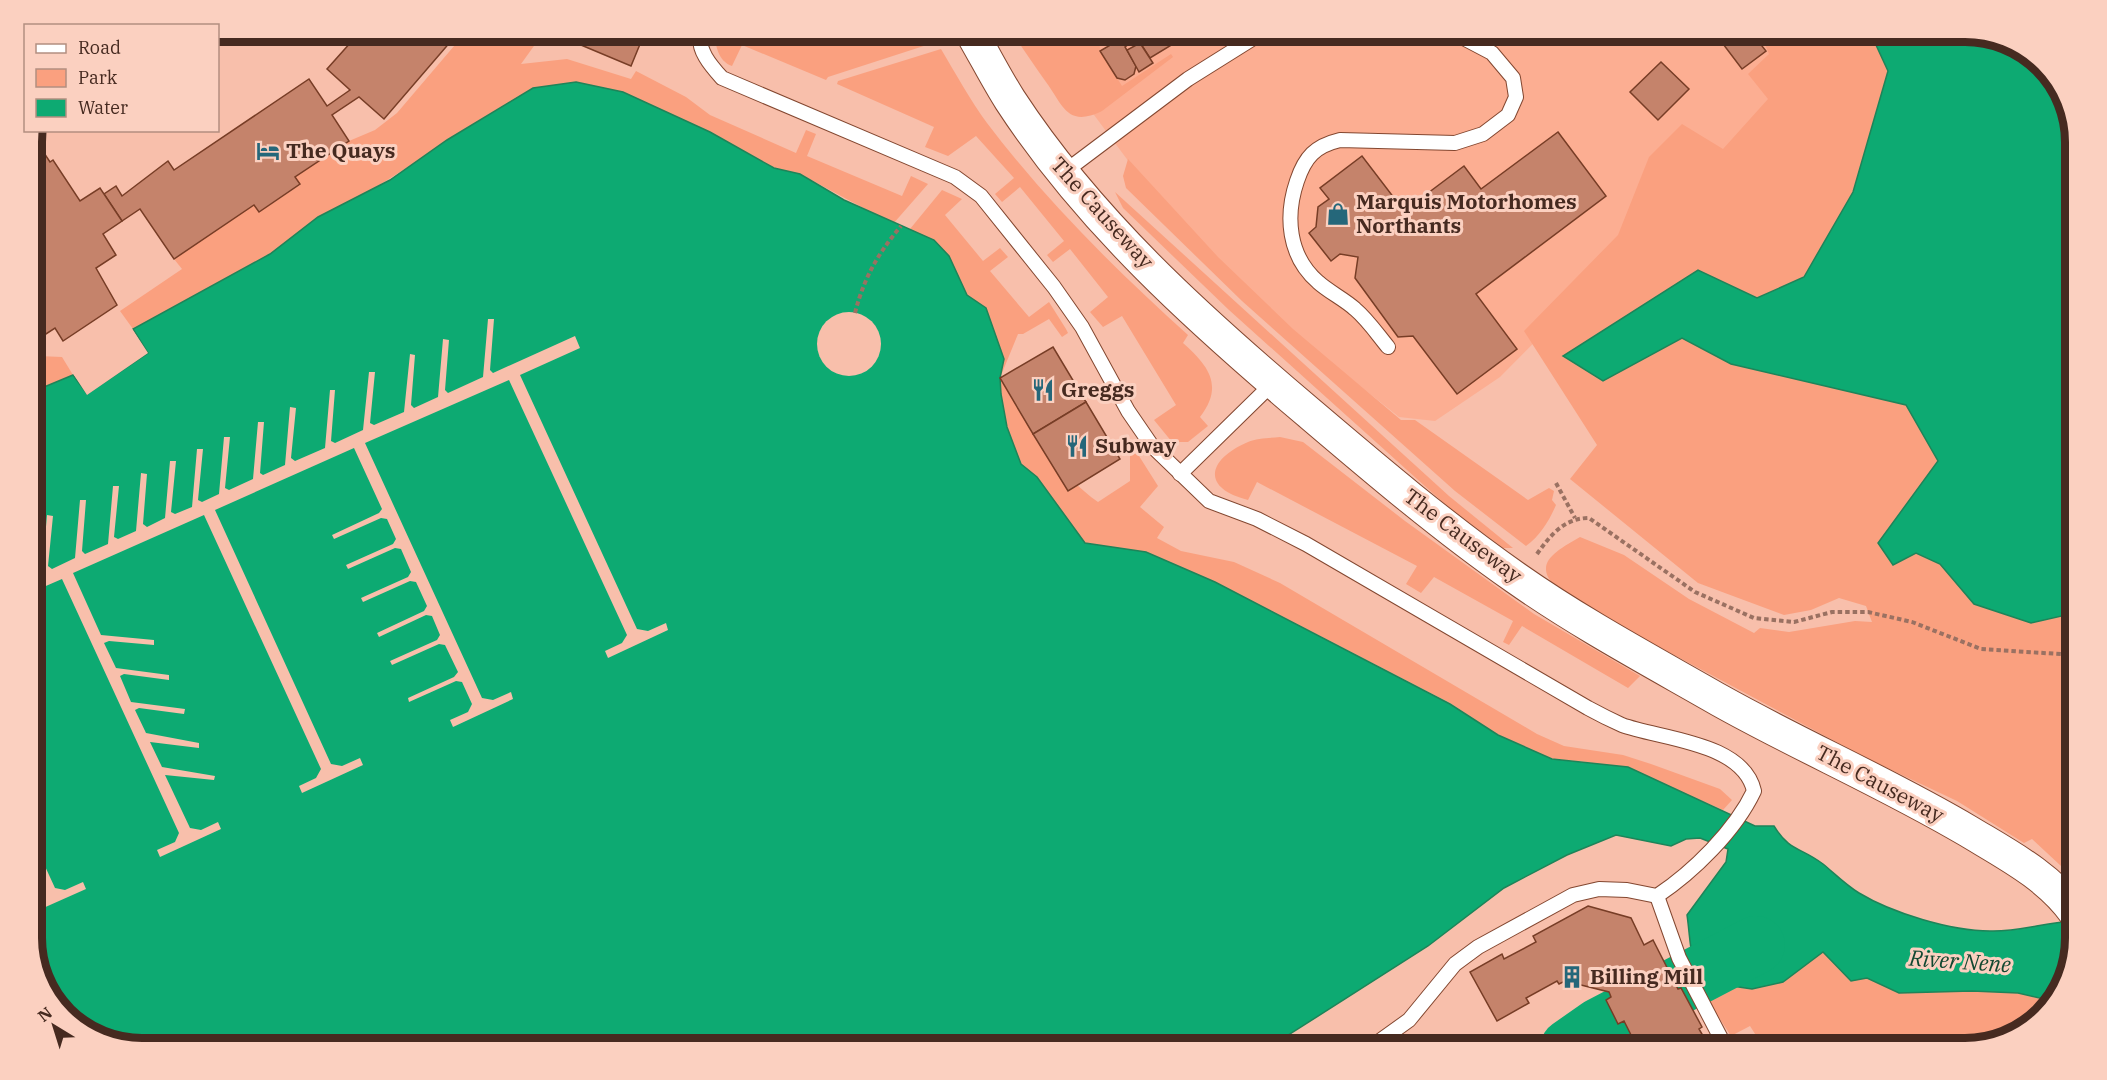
<svg xmlns="http://www.w3.org/2000/svg" width="2107" height="1080" font-family="'IBM Plex Serif',serif">
  <rect width="100%" height="100%" fill="#f8bfab"/>
  <path fill="#fcae92" d="M 1041,32 L 1771,32 L 1777,108 L 1661,215 L 1500,377 L 1435,421 L 1399,417 L 1300,338 L 1208,249 L 1138,174 L 1071,84 Z"/>
  <g fill="#faa07f">
    <path d="M 466,32 L 544,32 L 521,64 L 567,59 L 631,79 L 636,71 L 686,97 L 710,115 L 796,153 L 806,130 L 816,134 L 807,156 L 902,196 L 911,176 L 928,184 L 893,224 L 800,174 L 774,168 L 742,152 L 533,88 L 270,254 L 133,329 L 120,311 L 182,269 L 174,259 L 254,205 L 259,212 L 300,185 L 295,177 L 349,141 L 375,130 L 397,113 Z"/>
    <path d="M 715,32 L 931,32 L 936,42 L 828,77 L 826,80 L 742,45 L 732,66 C 718,61 715,45 715,32 Z"/>
    <path d="M 1012,32 L 1099,32 L 1100,51 L 1122,86 L 1171,54 L 1173,57 L 1102,111 C 1067,128 1063,105 1046,82 C 1034,65 1023,49 1012,32 Z"/>
    <path d="M 1760,32 L 1870,32 L 1888,71 L 1853,192 L 1804,277 L 1757,298 L 1698,270 L 1563,356 L 1603,381 L 1682,338 L 1731,364 L 1906,405 L 1938,461 L 1878,543 L 1893,564 L 1915,553 L 1940,564 L 1974,604 L 2031,623 L 2075,613 L 2075,879 L 2032,839 L 2024,843 L 1957,801 L 1866,758 L 1648,641 L 1556,587 C 1531,563 1558,550 1580,537 L 1624,555 L 1689,599 L 1754,633 L 1760,628 L 1789,632 L 1855,621 L 1872,622 L 1866,606 L 1839,598 L 1811,610 L 1784,615 L 1698,583 L 1570,479 L 1597,445 L 1524,331 L 1618,235 L 1649,157 L 1682,124 L 1723,149 L 1768,99 L 1748,74 L 1769,54 Z"/>
    <path d="M 941,49 C 956,74 970,100 987,123 C 1046,201 1116,270 1188,335 L 1183,343 C 1209,366 1224,386 1200,417 L 1208,426 L 1188,442 L 1172,442 L 1154,420 L 1176,405 L 1122,316 L 1103,327 L 1090,312 L 1108,297 L 1070,249 L 1053,262 L 1047,255 L 1064,241 L 1020,187 L 1002,202 L 995,194 L 1014,178 L 976,136 L 948,156 L 925,147 L 934,127 L 837,84 L 838,81 Z"/>
    <path d="M 1128,159 L 1218,257 L 1293,329 L 1401,420 L 1415,420 L 1528,500 L 1549,488 L 1554,491 L 1552,500 L 1556,505 C 1549,521 1540,536 1526,546 L 1455,491 L 1242,301 L 1126,188 L 1123,176 Z"/>
    <path d="M 942,190 L 962,199 L 945,215 L 983,261 L 1000,248 L 1008,257 L 990,271 L 1029,317 L 1049,302 L 1066,329 L 1068,333 L 1062,337 L 1049,319 L 1023,334 L 1018,334 L 1000,378 C 1027,424 1054,470 1098,502 L 1130,481 L 1130,456 L 1134,453 L 1139,456 L 1158,486 L 1140,507 L 1164,527 L 1157,538 L 1181,551 L 1234,562 L 1280,583 L 1537,734 L 1564,746 L 1623,755 L 1651,764 L 1720,789 L 1732,800 L 1723,810 L 1700,800 L 1587,762 L 1552,759 L 1498,735 L 1450,703 L 1215,582 L 1146,552 L 1085,543 L 1037,477 L 1021,464 L 1007,427 L 1001,394 L 1000,378 L 1004,359 L 986,308 L 967,295 L 949,256 L 910,229 Z"/>
    <path d="M 1115,192 L 1449,496 L 1513,548 L 1503,548 L 1447,506 L 1229,310 L 1123,208 Z"/>
    <path d="M 38,356 L 62,357 L 73,375 L 32,392 L 32,360 Z"/>
    <path d="M 1280,437 L 1303,442 L 1405,521 L 1534,614 L 1640,676 L 1628,688 L 1522,626 L 1509,645 L 1503,642 L 1513,621 L 1434,577 L 1421,593 L 1406,584 L 1417,566 L 1257,482 L 1248,500 C 1200,488 1208,459 1248,442 C 1257,438 1270,438 1280,437 Z"/>
    <path d="M 1823,952 L 1851,981 L 1867,978 L 1899,993 L 1972,991 L 2018,993 L 2044,999 L 2045,1009 L 2026,1030 L 1966,1048 L 1764,1048 L 1750,1026 L 1731,1036 L 1703,993 C 1715,979 1737,990 1752,988 C 1781,986 1801,968 1823,952 Z"/>
  </g>
  <g fill="#0daa72" stroke="#1e8459" stroke-width="1.5">
    <path d="M 1870,32 L 1965,32 L 2014,43 L 2057,81 L 2075,135 L 2075,613 L 2031,623 L 1974,604 L 1940,564 L 1916,553 L 1893,565 L 1878,543 L 1938,461 L 1906,405 L 1731,364 L 1682,338 L 1603,381 L 1563,356 L 1698,270 L 1757,298 L 1804,277 L 1853,192 L 1888,71 Z"/>
    <path d="M 576,82 L 623,92 L 710,132 L 774,168 L 800,174 L 844,200 L 934,240 L 949,256 L 967,295 L 986,308 L 1004,359 L 1000,378 L 1001,394 L 1007,427 L 1021,464 L 1037,477 L 1085,543 L 1146,552 L 1215,582 L 1450,704 L 1498,735 L 1552,759 L 1628,767 L 1755,826 L 1774,826 C 1790,852 1801,847 1823,864 C 1835,874 1846,885 1859,893 C 1892,913 1951,931 1990,931 C 2019,932 2046,922 2075,921 L 2075,938 L 2064,987 L 2045,1009 L 2044,999 L 2018,993 L 1972,991 L 1899,993 L 1867,978 L 1851,981 L 1823,952 L 1783,982 L 1752,989 L 1725,985 L 1707,989 C 1689,967 1691,942 1687,915 L 1726,862 L 1728,849 L 1700,838 L 1686,839 L 1671,846 L 1616,835 L 1567,855 L 1504,888 L 1428,946 L 1268,1048 L 142,1048 L 93,1037 L 50,1000 L 32,946 L 32,392 L 73,375 L 87,394 L 148,353 L 133,329 L 270,254 L 318,217 L 390,180 L 447,140 L 533,88 Z"/>
    <path d="M 1596,1008 L 1619,1048 L 1539,1048 L 1558,1028 Z"/>
  </g>
  <g fill="#f8bfab">
    <circle cx="849" cy="344" r="32"/>
    <path d="M 488,319 L 494,319 L 490,370 L 493,373 L 575,336 L 580,348 L 520,375 L 637,629 L 648,631 L 666,623 L 668,630 L 608,658 L 605,651 L 622,643 L 627,635 L 509,380 L 365,443 L 482,698 L 493,700 L 511,692 L 513,699 L 453,727 L 450,720 L 468,712 L 472,704 L 462,682 L 456,681 L 409,702 L 408,698 L 454,677 L 458,672 L 445,645 L 439,644 L 392,665 L 390,661 L 437,640 L 440,635 L 432,616 L 426,615 L 379,637 L 377,633 L 424,611 L 427,606 L 416,582 L 410,581 L 363,602 L 361,598 L 408,577 L 411,572 L 401,549 L 395,548 L 348,569 L 346,565 L 393,544 L 396,539 L 387,519 L 381,518 L 334,539 L 332,535 L 379,513 L 382,509 L 354,448 L 215,510 L 331,764 L 342,766 L 360,758 L 363,765 L 302,793 L 299,786 L 316,778 L 321,769 L 204,515 L 73,573 L 101,635 L 154,640 L 154,645 L 109,641 L 104,643 L 116,668 L 169,675 L 169,680 L 124,674 L 120,676 L 131,702 L 185,709 L 184,714 L 139,708 L 135,710 L 146,733 L 199,743 L 199,748 L 150,742 L 162,767 L 215,776 L 214,780 L 165,775 L 190,828 L 201,830 L 218,822 L 221,829 L 160,857 L 157,850 L 175,842 L 179,833 L 62,579 L 32,592 L 32,577 L 42,573 L 47,515 L 53,516 L 48,566 L 52,569 L 75,558 L 80,500 L 86,500 L 82,551 L 85,554 L 108,544 L 113,486 L 119,486 L 114,537 L 118,539 L 136,531 L 141,473 L 147,474 L 143,524 L 147,527 L 165,518 L 170,461 L 176,461 L 171,512 L 175,514 L 192,507 L 197,449 L 203,449 L 198,500 L 202,502 L 219,494 L 224,437 L 230,437 L 225,488 L 229,490 L 253,479 L 258,422 L 264,422 L 260,473 L 263,475 L 285,465 L 290,407 L 296,408 L 291,458 L 295,461 L 325,448 L 330,390 L 335,390 L 331,441 L 335,443 L 363,430 L 369,372 L 375,372 L 370,423 L 374,425 L 404,412 L 410,354 L 415,355 L 411,405 L 414,408 L 438,397 L 443,339 L 449,340 L 445,390 L 448,393 L 483,377 Z"/>
    <path d="M 131,327 L 148,353 L 87,395 L 72,372 L 76,373 L 88,390 L 144,352 L 130,331 Z"/>
    <path d="M 32,838 L 55,888 L 65,890 L 83,882 L 86,889 L 32,913 L 32,905 L 40,901 L 44,893 L 32,866 Z"/>
  </g>
  <g fill="none" stroke-linecap="round" stroke-linejoin="round">
    <path stroke="#0daa72" stroke-width="58" d="M 1569,1048 L 1599,1027 L 1756,945"/>
  </g>
  <g fill="#c5836b" stroke="#773d26" stroke-width="1.5">
    <path d="M 360,32 L 458,33 L 384,119 L 359,97 L 332,115 L 349,141 L 295,177 L 300,184 L 259,212 L 254,205 L 174,259 L 140,209 L 122,221 L 104,194 L 116,186 L 122,196 L 168,161 L 174,170 L 309,79 L 327,106 L 350,90 L 327,69 Z"/>
    <path d="M 550,32 L 645,32 L 631,66 Z"/>
    <path d="M 1099,32 L 1123,32 L 1124,37 L 1101,41 Z"/>
    <path d="M 1153,32 L 1180,32 L 1183,38 L 1150,58 L 1139,41 Z"/>
    <path d="M 1714,32 L 1751,32 L 1766,51 L 1742,69 Z"/>
    <path d="M 1124,37 L 1129,44 L 1125,47 L 1136,66 L 1134,74 L 1125,80 L 1117,78 L 1100,51 Z"/>
    <path d="M 1140,43 L 1153,63 L 1139,72 L 1127,50 Z"/>
    <path d="M 1661,62 L 1689,89 L 1658,120 L 1630,92 Z"/>
    <path d="M 1558,132 L 1606,196 L 1476,294 L 1517,349 L 1457,394 L 1413,336 L 1398,337 L 1355,278 L 1358,257 L 1340,254 L 1331,261 L 1309,233 L 1316,227 L 1318,207 L 1329,199 L 1320,188 L 1362,156 L 1404,211 L 1464,166 L 1481,189 Z"/>
    <path d="M 44,153 L 50,162 L 53,160 L 80,201 L 100,188 L 122,221 L 103,234 L 116,255 L 96,268 L 117,305 L 63,341 L 55,328 L 32,343 L 32,158 L 33,160 Z"/>
    <path d="M 1053,347 L 1086,402 L 1033,434 L 1000,378 Z"/>
    <path d="M 1086,402 L 1120,459 L 1068,491 L 1033,434 Z"/>
    <path d="M 1588,906 L 1631,918 L 1644,945 L 1653,940 L 1678,989 L 1681,988 L 1702,1027 L 1699,1029 L 1710,1048 L 1625,1048 L 1635,1043 L 1624,1021 L 1618,1024 L 1606,1000 L 1611,997 L 1609,992 L 1565,981 L 1559,984 L 1557,981 L 1526,998 L 1529,1003 L 1497,1021 L 1470,972 L 1502,954 L 1504,959 L 1536,942 L 1533,936 Z"/>
  </g>
  <g fill="none" stroke-linecap="round" stroke-linejoin="round">
    <g stroke="#834730" stroke-width="16">
      <g id="service">
        <path d="M 701,32 C 696,49 711,66 722,78 L 955,177 L 981,196 L 1054,287 L 1082,327 L 1128,411 L 1152,446 L 1209,501 L 1257,519 L 1306,544 L 1588,708 C 1599,714 1611,720 1622,725 C 1660,739 1743,742 1754,791 C 1735,831 1693,872 1657,896 L 1627,890 L 1599,889 L 1573,895 L 1478,947 L 1455,964 L 1409,1020 L 1370,1048"/>
        <path d="M 1063,173 L 1188,79 L 1263,32"/>
        <path d="M 1388,347 C 1378,335 1368,320 1355,309 C 1344,299 1329,292 1318,282 C 1288,256 1285,216 1297,181 C 1305,157 1315,146 1340,140 L 1455,143 L 1483,134 L 1508,115 L 1516,97 L 1513,78 L 1492,53 L 1452,32"/>
        <path d="M 1180,474 L 1273,383"/>
        <path d="M 1657,896 L 1679,958 L 1726,1048"/>
      </g>
    </g>
    <g stroke="#834730" stroke-width="34">
      <path id="tertiary" d="M 971,32 C 984,54 996,78 1010,100 C 1089,221 1198,319 1308,412 C 1375,469 1443,527 1516,578 C 1580,623 1651,661 1719,700 C 1801,746 1887,783 1968,831 C 2006,854 2049,876 2075,913"/>
    </g>
    <g stroke="#9a7162" stroke-width="4" stroke-dasharray="4.5 3" stroke-linecap="butt">
      <path d="M 855,313 C 864,278 877,255 901,226"/>
      <path d="M 1556,483 L 1575,518"/>
      <path d="M 1537,554 C 1551,534 1565,518 1589,518 L 1695,592 L 1754,618 L 1794,622 L 1832,612 L 1868,612 L 1912,622 L 1981,649 L 2075,655"/>
    </g>
    <use href="#service" stroke="#fff" stroke-width="14"/>
    <use href="#tertiary" stroke="#fff" stroke-width="32"/>
  </g>
  <defs>
    <g id="hotel-bare" transform="scale(1.8)"><path d="M-6-4.5h1.5V1H6V5H4.5V3h-9V5H-6ZM-4 0a1.8 1.8 0 1 1 3.6 0ZM.5 0V-2.5h3Q6-2.5 6 0Z" fill="#25677a" stroke="#fbd0c0" stroke-width="2.5" paint-order="stroke"/></g>
    <g id="shop-bare" transform="scale(1.8)"><path d="M-5-2.5h2.3a2.7 3.5 0 0 1 5.4 0H5L5.5 6h-11ZM-1.5-2.5h3a1.5 2.3 0 0 0-3 0Z" fill="#25677a" stroke="#fbd0c0" stroke-width="2.5" paint-order="stroke"/></g>
    <g id="restaurant-bare" transform="scale(1.8)"><path d="M-5-6h1v4h1v-4h1v4h1v-4h1v5L-1.5 .5V6h-2V.5L-5-1ZM5-6V6H3V1.5H1.5Q1.5-4 5-6Z" fill="#25677a" stroke="#fbd0c0" stroke-width="2.5" paint-order="stroke"/></g>
    <g id="building-bare" transform="scale(1.8)"><path d="M-4-6H4V6H1V3H-1V6H-4ZM-2.5-4.3h1.7v1.8h-1.7ZM.8-4.3h1.7v1.8H.8ZM-2.5-1h1.7V.8h-1.7ZM.8-1h1.7V.8H.8Z" fill="#25677a" stroke="#fbd0c0" stroke-width="2.5" paint-order="stroke"/></g>
  </defs>
  <g fill-rule="evenodd">
    <use href="#hotel-bare" x="268" y="151"/>
    <use href="#shop-bare" x="1338" y="214"/>
    <use href="#restaurant-bare" x="1043" y="390"/>
    <use href="#restaurant-bare" x="1077" y="446"/>
    <use href="#building-bare" x="1572" y="977"/>
  </g>
  <g text-anchor="middle" stroke-width="6" stroke-linejoin="round" paint-order="stroke">
    <g font-size="21" font-weight="bold" fill="#462a20" stroke="#fbd0c0" text-anchor="start">
      <text x="286" y="158">The Quays</text>
      <text x="1356" y="209">Marquis Motorhomes<tspan x="1356" dy="24">Northants</tspan></text>
      <text x="1061" y="397">Greggs</text>
      <text x="1095" y="453">Subway</text>
      <text x="1590" y="984">Billing Mill</text>
    </g>
    <g font-size="21" fill="#462a20" stroke="#fbd0c0">
      <text transform="translate(1102 213) rotate(48)" y="7">The Causeway</text>
      <text transform="translate(1463 536) rotate(37)" y="7">The Causeway</text>
      <text transform="translate(1880 784) rotate(28)" y="7">The Causeway</text>
    </g>
    <g font-size="22" font-style="italic" fill="#124831" stroke="#fbd0c0">
      <text transform="translate(1960 961) rotate(4)" y="8">River Nene</text>
    </g>
  </g>
  <path d="M0 0H2107V1080H0ZM142 42H1965A100 100 0 0 1 2065 142V938A100 100 0 0 1 1965 1038H142A100 100 0 0 1 42 938V142A100 100 0 0 1 142 42Z" fill="#fbd0c0" fill-rule="evenodd"/>
  <path fill="none" stroke="#462a20" stroke-width="8" d="M142 42H1965A100 100 0 0 1 2065 142V938A100 100 0 0 1 1965 1038H142A100 100 0 0 1 42 938V142A100 100 0 0 1 142 42Z"/>
  <rect x="24" y="24" width="195" height="108" fill="#fbd0c0" stroke="#b38e80" stroke-width="1.5"/>
  <rect x="36" y="44" width="30" height="9" fill="#ffffff" stroke="#b38e80" stroke-width="1.5"/>
  <text x="78" y="54" font-size="18" fill="#462a20">Road</text>
  <rect x="36" y="69" width="30" height="18" fill="#faa07f" stroke="#b38e80" stroke-width="1.5"/>
  <text x="78" y="84" font-size="18" fill="#462a20">Park</text>
  <rect x="36" y="99" width="30" height="18" fill="#0daa72" stroke="#b38e80" stroke-width="1.5"/>
  <text x="78" y="114" font-size="18" fill="#462a20">Water</text>
  <g transform="translate(54 1026) rotate(322)" stroke="#fbd0c0" stroke-width="4.5" paint-order="stroke">
  <path d="M0-4.5L10 22L0 15L-10 22Z" fill="#462a20"/>
  <text y="-9" font-size="16" font-weight="bold" text-anchor="middle" fill="#462a20">N</text>
  </g>
</svg>
